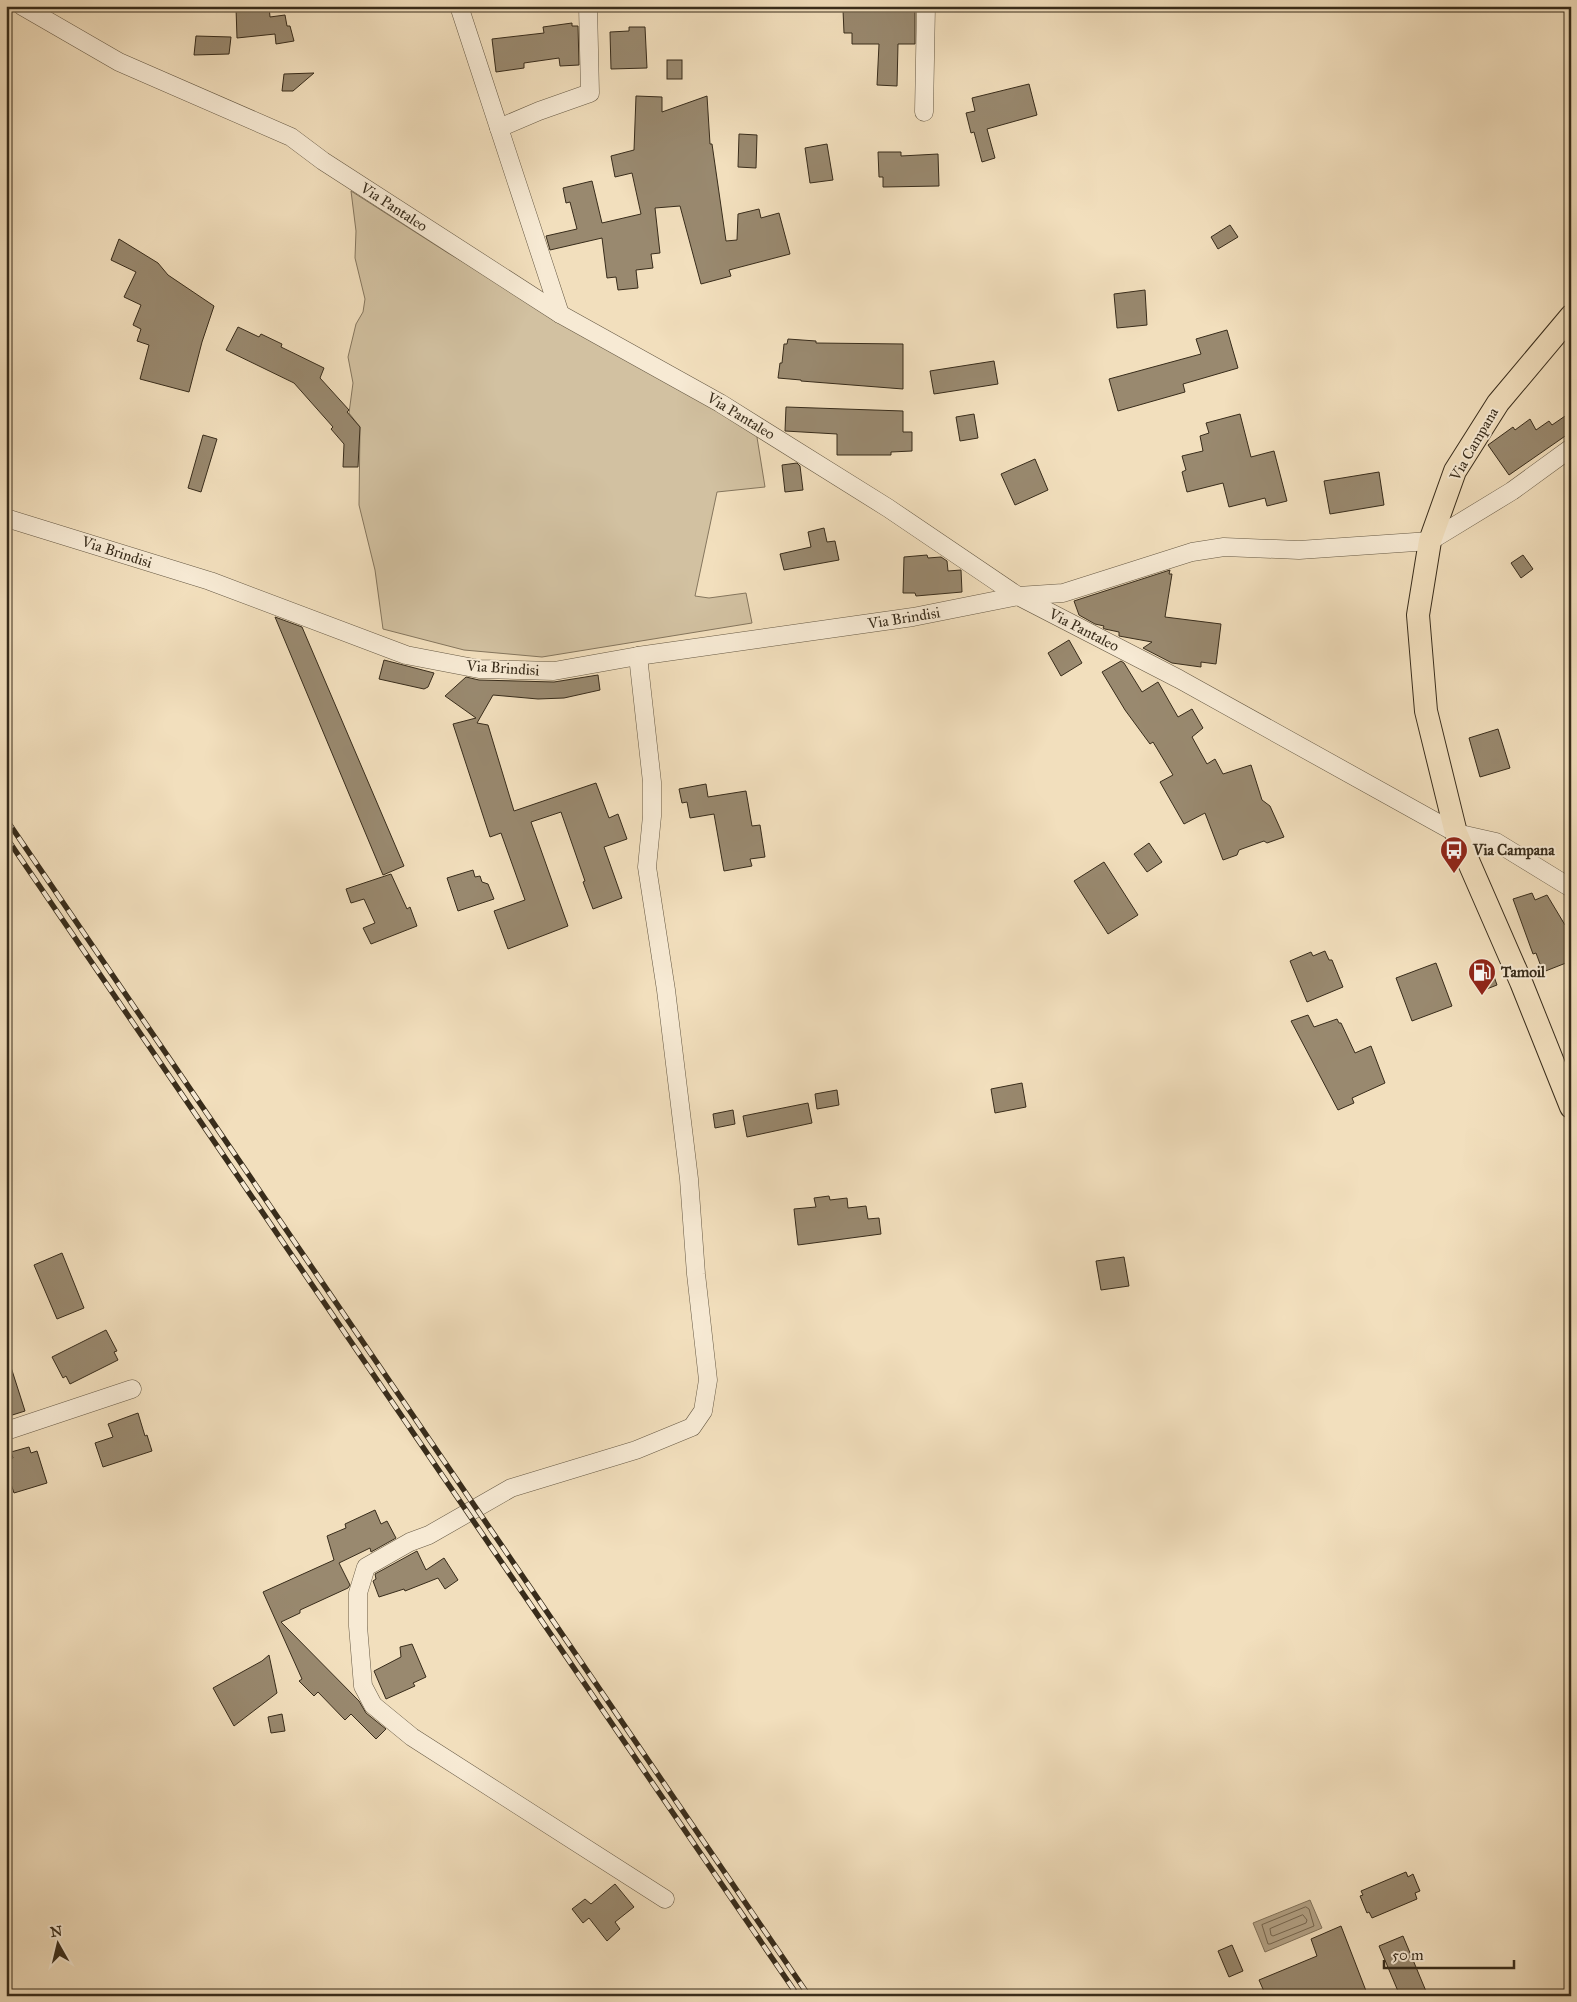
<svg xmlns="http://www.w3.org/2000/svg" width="1577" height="2002" font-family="'IM FELL Great Primer',serif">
  <rect width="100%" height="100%" fill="#f2dfbd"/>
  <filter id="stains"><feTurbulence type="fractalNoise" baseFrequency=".004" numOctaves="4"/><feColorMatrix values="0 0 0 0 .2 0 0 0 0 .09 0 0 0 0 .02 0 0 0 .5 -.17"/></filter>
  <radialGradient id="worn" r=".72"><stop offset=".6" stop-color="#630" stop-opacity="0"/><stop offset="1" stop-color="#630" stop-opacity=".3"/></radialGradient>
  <path fill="#d2c1a1" stroke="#85765e" d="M 351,191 L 448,253 L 756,431 L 765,487 L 717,492 L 695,596 L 709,598 L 746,593 L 752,623 L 542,657 L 464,650 L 383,629 L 375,570 L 359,505 L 360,427 L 349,413 L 353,383 L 348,357 L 356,324 L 363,312 L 365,299 L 355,258 L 356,231 Z"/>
  <path fill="#b3a286" stroke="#82735b" d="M 1310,1900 L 1322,1928 L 1265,1952 L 1253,1923 Z"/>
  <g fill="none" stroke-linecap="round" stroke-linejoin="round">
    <g stroke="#766750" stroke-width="1">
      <path d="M 1306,1907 L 1309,1909 L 1314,1926 L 1270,1944 L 1268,1944 L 1262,1925 Z"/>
      <path d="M 1303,1915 L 1307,1920 L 1306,1923 L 1273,1936 L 1271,1935 L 1270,1929 Z"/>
    </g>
  </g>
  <g fill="#99896f" stroke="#382c1b">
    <path d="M 256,6 L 269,6 L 270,17 L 285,15 L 287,26 L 290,26 L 294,41 L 276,44 L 275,34 L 237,38 L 236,8 Z"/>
    <path d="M 843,10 L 915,10 L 915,44 L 898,44 L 897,86 L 877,85 L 879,44 L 852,44 L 852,33 L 844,33 Z"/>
    <path d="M 572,23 L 572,26 L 578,26 L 579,65 L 560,66 L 559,58 L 524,63 L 524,68 L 496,72 L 492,39 L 544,33 L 543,27 Z"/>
    <path d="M 629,27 L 645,27 L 647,68 L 611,69 L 610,32 L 629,31 Z"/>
    <path d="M 196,36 L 231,37 L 229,54 L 194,55 Z"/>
    <rect x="667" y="60" width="15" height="19"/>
    <path d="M 314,73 L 293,91 L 282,91 L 284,74 Z"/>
    <path d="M 1029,84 L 1037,115 L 987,129 L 995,158 L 982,162 L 974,132 L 971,133 L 966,113 L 975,111 L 972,98 Z"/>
    <path d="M 636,96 L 662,97 L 662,112 L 707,96 L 710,144 L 712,144 L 726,241 L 737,240 L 738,214 L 759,209 L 761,218 L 779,213 L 790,254 L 729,270 L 731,276 L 701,284 L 680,206 L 655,208 L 660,253 L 651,254 L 653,268 L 636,270 L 638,288 L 618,290 L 616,277 L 607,278 L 602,238 L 550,250 L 546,236 L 577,229 L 570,202 L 566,203 L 563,188 L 592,181 L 602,223 L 641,214 L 632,173 L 615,177 L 611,156 L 634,150 Z"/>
    <path d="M 739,134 L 757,135 L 756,168 L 738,167 Z"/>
    <path d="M 827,144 L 833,180 L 810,183 L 805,148 Z"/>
    <path d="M 878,152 L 901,152 L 901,156 L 938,154 L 939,186 L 883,187 L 883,177 L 879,177 Z"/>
    <path d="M 1230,225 L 1238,237 L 1218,249 L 1211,237 Z"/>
    <path d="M 119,239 L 158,263 L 168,275 L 214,306 L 202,342 L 189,392 L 140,379 L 149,345 L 137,341 L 141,329 L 133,325 L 141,305 L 124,297 L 136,272 L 111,260 Z"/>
    <path d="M 1145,290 L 1147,325 L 1117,328 L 1114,294 Z"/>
    <path d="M 238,327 L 259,337 L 261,334 L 282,344 L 281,347 L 324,368 L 320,378 L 349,410 L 347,412 L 360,427 L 358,467 L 343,467 L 344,444 L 331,429 L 333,427 L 294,383 L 226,350 Z"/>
    <path d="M 1227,330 L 1238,368 L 1183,384 L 1185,392 L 1118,411 L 1109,379 L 1201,354 L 1196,339 Z"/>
    <path d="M 788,339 L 816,341 L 816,343 L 903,344 L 903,389 L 801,381 L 801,380 L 778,378 L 780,363 L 782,363 L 784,344 L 787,344 Z"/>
    <path d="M 994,361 L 998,384 L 934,394 L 930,371 Z"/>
    <path d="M 786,407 L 903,411 L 903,432 L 912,432 L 912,451 L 891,452 L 891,455 L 837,455 L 837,434 L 785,431 Z"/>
    <path d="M 1571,412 L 1571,432 L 1509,475 L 1488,445 L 1513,427 L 1515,430 L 1530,419 L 1536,430 L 1549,421 L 1552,425 Z"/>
    <path d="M 974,414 L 978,438 L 960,441 L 956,417 Z"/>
    <path d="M 1240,414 L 1251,457 L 1274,451 L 1287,501 L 1267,506 L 1265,498 L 1229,507 L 1223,483 L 1187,492 L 1182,472 L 1186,470 L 1182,456 L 1203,451 L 1200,436 L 1209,433 L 1206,423 Z"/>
    <path d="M 203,435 L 217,439 L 201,492 L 188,488 Z"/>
    <path d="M 1035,459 L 1048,490 L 1015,505 L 1001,474 Z"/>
    <path d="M 797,463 L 800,466 L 803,490 L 785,492 L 782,465 Z"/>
    <path d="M 1379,472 L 1384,505 L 1330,514 L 1324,481 Z"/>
    <path d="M 824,528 L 827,542 L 835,541 L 839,560 L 784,570 L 780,554 L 811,547 L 808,532 Z"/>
    <path d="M 927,555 L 928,558 L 941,557 L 947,561 L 948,571 L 961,570 L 962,592 L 916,596 L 915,593 L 903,593 L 904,557 Z"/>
    <path d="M 1523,555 L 1533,569 L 1521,578 L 1511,563 Z"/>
    <path d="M 1170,570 L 1169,574 L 1172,574 L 1165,617 L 1221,624 L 1216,664 L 1201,662 L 1201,667 L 1172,663 L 1143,648 L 1152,642 L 1119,636 L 1119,632 L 1105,629 L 1103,628 L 1104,626 L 1095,624 L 1079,615 L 1074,601 Z"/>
    <path d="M 275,617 L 302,627 L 404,866 L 383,875 Z"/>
    <path d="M 1069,640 L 1082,663 L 1061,676 L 1048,653 Z"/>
    <path d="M 384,660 L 434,673 L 428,687 L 424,689 L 379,679 Z"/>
    <path d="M 1121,661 L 1124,663 L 1142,692 L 1158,682 L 1178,717 L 1192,709 L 1203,728 L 1192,737 L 1207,764 L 1215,759 L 1223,774 L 1251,765 L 1262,800 L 1270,806 L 1284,837 L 1267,843 L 1264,841 L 1239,850 L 1237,855 L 1223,860 L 1205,813 L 1184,824 L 1160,782 L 1173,775 L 1153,742 L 1150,744 L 1125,710 L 1102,672 Z"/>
    <path d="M 598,675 L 600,690 L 564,698 L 538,699 L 493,695 L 477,723 L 488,725 L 514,811 L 596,783 L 609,818 L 618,814 L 627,839 L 604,847 L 622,898 L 593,909 L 583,882 L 585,881 L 561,812 L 531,822 L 568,926 L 508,949 L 494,911 L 525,900 L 501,833 L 490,837 L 453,724 L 476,718 L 445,696 L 466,677 L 479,680 L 554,682 Z"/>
    <path d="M 1498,729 L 1510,768 L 1480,777 L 1469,738 Z"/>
    <path d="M 706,784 L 708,797 L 746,791 L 752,826 L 760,825 L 765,857 L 750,859 L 752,866 L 724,871 L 714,814 L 690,818 L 687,802 L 682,803 L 679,789 Z"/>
    <path d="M 1149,843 L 1162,862 L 1147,872 L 1134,854 Z"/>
    <path d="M 1104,862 L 1138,915 L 1108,934 L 1074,881 Z"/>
    <path d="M 473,870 L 475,877 L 480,876 L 482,882 L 488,884 L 494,899 L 458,911 L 447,878 Z"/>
    <path d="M 391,874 L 407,909 L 410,907 L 417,926 L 371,944 L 363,928 L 375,923 L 364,899 L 351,903 L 346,889 Z"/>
    <path d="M 1532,893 L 1535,900 L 1547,895 L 1565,925 L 1571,923 L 1571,961 L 1543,972 L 1536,953 L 1533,954 L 1513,899 Z"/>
    <path d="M 1325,951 L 1329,960 L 1332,960 L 1343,987 L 1307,1002 L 1290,961 L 1311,952 L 1313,956 Z"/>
    <path d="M 1436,963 L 1452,1006 L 1412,1021 L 1396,978 Z"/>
    <path d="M 1491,968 L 1497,985 L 1479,992 L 1472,975 Z"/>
    <path d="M 1308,1015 L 1314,1027 L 1337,1019 L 1339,1023 L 1341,1023 L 1355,1053 L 1371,1046 L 1385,1083 L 1352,1098 L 1354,1103 L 1338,1110 L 1291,1021 Z"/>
    <path d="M 1022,1083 L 1026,1107 L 995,1113 L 991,1089 Z"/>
    <path d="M 837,1090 L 839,1105 L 817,1109 L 815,1094 Z"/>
    <path d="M 808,1103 L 812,1123 L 747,1137 L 743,1116 Z"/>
    <path d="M 733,1110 L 735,1124 L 715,1128 L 713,1114 Z"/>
    <path d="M 829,1196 L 830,1200 L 847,1198 L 848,1208 L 866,1206 L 868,1219 L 879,1218 L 881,1234 L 798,1245 L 794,1209 L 816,1207 L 814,1198 Z"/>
    <path d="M 62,1253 L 84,1308 L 57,1319 L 34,1265 Z"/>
    <path d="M 1124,1257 L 1129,1286 L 1101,1290 L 1096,1261 Z"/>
    <path d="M 106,1330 L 117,1351 L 114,1352 L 118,1360 L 70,1384 L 66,1376 L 63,1378 L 52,1357 Z"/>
    <path d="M 6,1361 L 9,1361 L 25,1411 L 6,1417 Z"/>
    <path d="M 138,1413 L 145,1436 L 147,1435 L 152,1451 L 103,1467 L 95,1443 L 113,1437 L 108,1424 Z"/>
    <path d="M 29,1447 L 31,1453 L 37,1451 L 47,1483 L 14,1493 L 6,1469 L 6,1461 L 13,1458 L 11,1452 Z"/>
    <path d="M 375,1510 L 381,1524 L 387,1521 L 396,1538 L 371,1552 L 370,1548 L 339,1563 L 350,1585 L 348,1588 L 300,1610 L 300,1613 L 281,1622 L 359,1701 L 366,1713 L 386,1729 L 376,1739 L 351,1714 L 345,1720 L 318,1692 L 314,1696 L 299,1681 L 302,1679 L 263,1592 L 334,1560 L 327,1536 L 346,1528 L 345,1524 Z"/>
    <path d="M 417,1551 L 426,1570 L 444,1558 L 458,1580 L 445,1589 L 438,1578 L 405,1591 L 404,1589 L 379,1597 L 373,1581 L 376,1579 L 375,1574 Z"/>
    <path d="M 412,1644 L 426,1677 L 413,1683 L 415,1686 L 386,1699 L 374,1671 L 401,1657 L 400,1647 Z"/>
    <path d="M 269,1655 L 277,1693 L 234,1726 L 213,1688 L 262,1661 Z"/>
    <path d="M 282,1714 L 285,1731 L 271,1733 L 268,1717 Z"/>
    <path d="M 1406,1872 L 1408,1877 L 1413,1874 L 1420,1891 L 1415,1893 L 1417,1899 L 1372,1918 L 1369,1912 L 1367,1913 L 1360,1896 L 1363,1895 L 1361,1891 Z"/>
    <path d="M 615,1884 L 634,1907 L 615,1922 L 620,1929 L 607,1941 L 589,1918 L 583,1923 L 572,1909 L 585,1899 L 591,1904 Z"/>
    <path d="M 1341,1926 L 1368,1996 L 1266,1996 L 1259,1980 L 1317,1956 L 1311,1939 Z"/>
    <path d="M 1403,1936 L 1428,1996 L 1400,1996 L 1379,1946 Z"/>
    <path d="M 1232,1945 L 1243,1971 L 1229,1977 L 1218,1951 Z"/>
  </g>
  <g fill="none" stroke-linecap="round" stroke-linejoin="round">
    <g stroke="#665944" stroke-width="19">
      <g id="minor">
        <path d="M 22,6 L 119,62 L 291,137 L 323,161 L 560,314 L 720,403 L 888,508 L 1018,596 L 1179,679 L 1456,833 L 1496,842 L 1571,888"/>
        <path d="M 459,6 L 560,314"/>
        <path d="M 924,112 L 926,6"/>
        <path d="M 499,128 L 539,111 L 590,93 L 588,6"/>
        <path d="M 6,518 L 210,581 L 406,655 L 479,669 L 554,671 L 638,656 L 913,617 L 1018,596 L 1063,593 L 1192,552 L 1224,547 L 1299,550 L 1430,541 L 1512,491 L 1571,448"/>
        <path d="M 638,656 L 652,782 L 652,816 L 647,867 L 666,990 L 689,1179 L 696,1274 L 708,1380 L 703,1411 L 692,1427 L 636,1450 L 511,1488 L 429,1535 L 410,1542 L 366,1567 L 358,1593 L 358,1626 L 363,1686 L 373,1705 L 412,1737 L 665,1899"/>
        <path d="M 6,1431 L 132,1389"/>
      </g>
    </g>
    <g stroke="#382c1b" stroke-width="24">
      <path id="major" d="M 1571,316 L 1498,403 L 1455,471 L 1430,541 L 1418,615 L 1426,711 L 1456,833 L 1521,982 L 1571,1107"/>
    </g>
    <use href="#minor" stroke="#f7ead4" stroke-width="18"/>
    <use href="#major" stroke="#f2dfbd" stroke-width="22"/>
    <g stroke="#382c1b" stroke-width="5.5">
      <g id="rail">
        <path d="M 6,819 L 809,1996"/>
        <path d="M 6,837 L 798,1996"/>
      </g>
    </g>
    <use href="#rail" stroke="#f7ead4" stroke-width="4" stroke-dasharray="11" stroke-linecap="butt"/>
  </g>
  <defs>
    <g id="bus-pin" transform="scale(1.4375)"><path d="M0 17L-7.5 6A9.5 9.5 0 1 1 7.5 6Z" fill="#8f2418" stroke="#f7ead4"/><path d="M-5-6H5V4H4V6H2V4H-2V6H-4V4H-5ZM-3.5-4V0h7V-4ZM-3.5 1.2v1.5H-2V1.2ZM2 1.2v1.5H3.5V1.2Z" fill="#fff"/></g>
    <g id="fuel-pin" transform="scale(1.4375)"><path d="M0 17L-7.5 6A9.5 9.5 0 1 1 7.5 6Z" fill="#8f2418" stroke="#f7ead4"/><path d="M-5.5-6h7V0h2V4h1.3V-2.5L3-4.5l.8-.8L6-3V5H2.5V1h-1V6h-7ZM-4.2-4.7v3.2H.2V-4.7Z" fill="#fff"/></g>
  </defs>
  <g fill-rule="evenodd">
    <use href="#bus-pin" x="1454" y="850"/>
    <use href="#fuel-pin" x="1482" y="972"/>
  </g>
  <g text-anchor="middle" stroke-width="4" stroke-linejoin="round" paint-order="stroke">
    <g font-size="15" fill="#382c1b" stroke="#f7ead4">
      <text transform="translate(394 207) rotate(33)" y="5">Via Pantaleo</text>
      <text transform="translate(741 416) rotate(31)" y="5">Via Pantaleo</text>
      <text transform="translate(1474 444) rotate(-60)" y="5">Via Campana</text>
      <text transform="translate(117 552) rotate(18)" y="5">Via Brindisi</text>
      <text transform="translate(904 618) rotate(-9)" y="5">Via Brindisi</text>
      <text transform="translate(1084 630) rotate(27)" y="5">Via Pantaleo</text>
      <text transform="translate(503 668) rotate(4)" y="5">Via Brindisi</text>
    </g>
    <g font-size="15" font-weight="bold" fill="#382c1b" stroke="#f7ead4" text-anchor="start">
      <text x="1473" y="855">Via Campana</text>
      <text x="1501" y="977">Tamoil</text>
    </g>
  </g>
  <rect width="1577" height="2002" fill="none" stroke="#f2dfbd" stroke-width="25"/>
  <rect x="8" y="8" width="1562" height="1987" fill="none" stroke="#382c1b" stroke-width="2.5"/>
  <rect x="12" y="12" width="1552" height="1977" fill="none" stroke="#382c1b"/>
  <g transform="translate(58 1944) rotate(352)" stroke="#f7ead4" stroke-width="4" paint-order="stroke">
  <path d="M0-4L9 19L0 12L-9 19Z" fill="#382c1b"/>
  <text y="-8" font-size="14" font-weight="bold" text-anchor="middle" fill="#382c1b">N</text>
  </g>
  <path d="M1384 1960v8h130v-8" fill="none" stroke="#382c1b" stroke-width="2.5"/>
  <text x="1392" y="1960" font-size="15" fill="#382c1b" stroke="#f7ead4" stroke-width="4" paint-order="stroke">50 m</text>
  <rect width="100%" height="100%" filter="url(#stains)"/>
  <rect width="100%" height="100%" fill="url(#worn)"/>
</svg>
